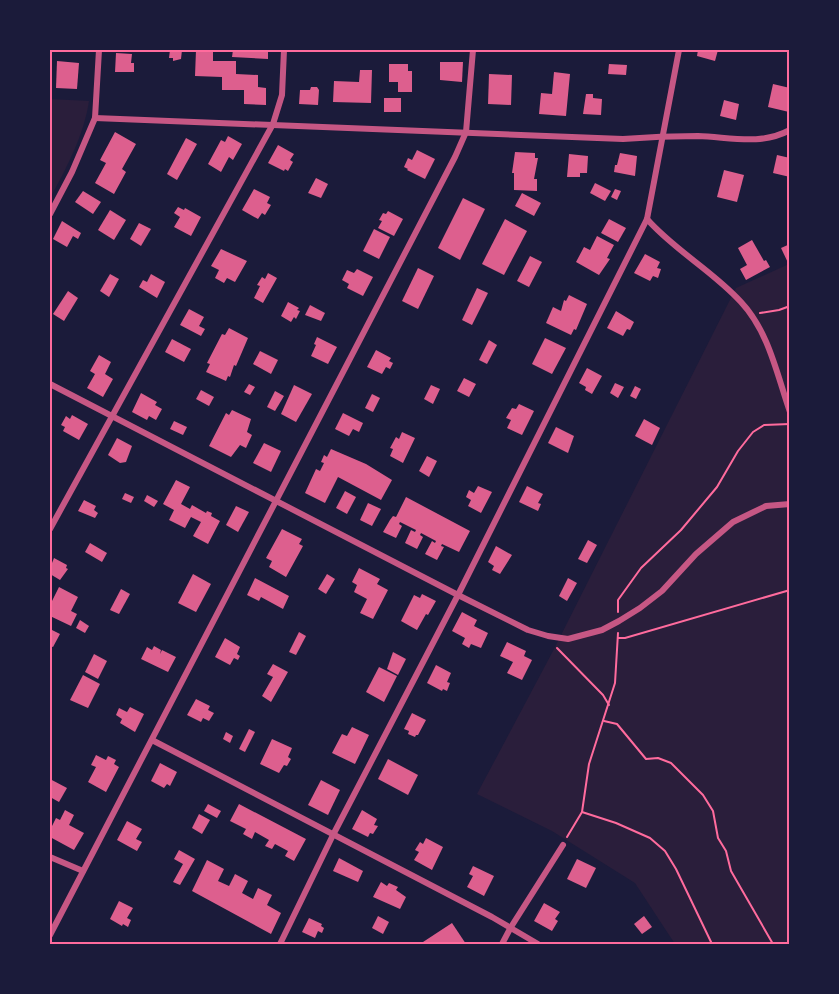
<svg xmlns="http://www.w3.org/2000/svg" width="839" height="994" font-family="'Fira Sans Condensed',sans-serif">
  <rect width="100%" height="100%" fill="#1b1b3a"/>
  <g fill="#2a1e3b">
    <path d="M 50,99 L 89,101 C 84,135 66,169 50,198 Z"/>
    <path d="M 789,264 L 789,944 L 675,944 L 635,883 L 552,831 L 477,794 L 553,651 L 736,288 Z"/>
  </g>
  <g fill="#dd5f8e">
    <path d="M 170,50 L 182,50 L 181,59 L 173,61 L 173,58 L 169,58 Z"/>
    <path d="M 196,50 L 213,50 L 213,61 L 236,61 L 236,74 L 258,75 L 258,87 L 266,88 L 266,105 L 244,104 L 244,90 L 222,90 L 222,77 L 195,76 Z"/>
    <path d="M 233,50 L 268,50 L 268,59 L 232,57 Z"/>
    <path d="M 698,50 L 718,50 L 715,61 L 697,56 Z"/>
    <path d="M 116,53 L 132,54 L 131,63 L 134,63 L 134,72 L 115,72 Z"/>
    <path d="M 57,61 L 79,63 L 77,89 L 56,88 Z"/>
    <path d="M 440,62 L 463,62 L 462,82 L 440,80 Z"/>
    <path d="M 389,64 L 408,64 L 408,71 L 412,71 L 412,92 L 398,92 L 398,82 L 389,82 Z"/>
    <path d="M 609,64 L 627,65 L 626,75 L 608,74 Z"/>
    <path d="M 360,70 L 372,70 L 371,103 L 333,102 L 334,81 L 359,82 Z"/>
    <path d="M 554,72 L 570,74 L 566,116 L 539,114 L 541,93 L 552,94 Z"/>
    <path d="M 489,74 L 512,75 L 511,105 L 488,104 Z"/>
    <path d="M 773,84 L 790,88 L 789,112 L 768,107 Z"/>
    <path d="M 311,87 L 317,87 L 319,90 L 318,105 L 299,104 L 300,90 L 310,90 Z"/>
    <path d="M 586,94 L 593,94 L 593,98 L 602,99 L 601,115 L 583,114 Z"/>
    <rect x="384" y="98" width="17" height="14"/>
    <path d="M 724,100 L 739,104 L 736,120 L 720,116 Z"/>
    <path d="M 115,132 L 136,144 L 122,169 L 126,172 L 114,194 L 95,183 L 106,163 L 100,160 Z"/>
    <path d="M 228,136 L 242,144 L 233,160 L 229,157 L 221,172 L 208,164 L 221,140 L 225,142 Z"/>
    <path d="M 186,138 L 197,144 L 177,180 L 167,174 Z"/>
    <path d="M 278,145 L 294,154 L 290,160 L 293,162 L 288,171 L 285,169 L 284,171 L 268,163 Z"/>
    <path d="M 417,150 L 435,159 L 425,179 L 407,170 L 408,169 L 404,167 L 408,158 L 412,160 Z"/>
    <path d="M 515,152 L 535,153 L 535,158 L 538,158 L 534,179 L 537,179 L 537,191 L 514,190 L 514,173 L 512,173 Z"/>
    <path d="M 620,153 L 637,156 L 635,176 L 614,172 L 615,165 L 617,165 Z"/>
    <path d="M 569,154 L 588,156 L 587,173 L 580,173 L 580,177 L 567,177 Z"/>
    <path d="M 777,155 L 790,158 L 790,177 L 773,173 Z"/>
    <path d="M 724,170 L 744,175 L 737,202 L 717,197 Z"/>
    <path d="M 316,178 L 328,184 L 321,198 L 308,193 Z"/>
    <path d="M 595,183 L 611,191 L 605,201 L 590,193 Z"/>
    <path d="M 254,189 L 270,197 L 267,203 L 271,205 L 265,215 L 262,213 L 258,219 L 242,210 Z"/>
    <path d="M 615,189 L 621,191 L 617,200 L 611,197 Z"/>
    <path d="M 83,191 L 101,202 L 93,214 L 75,202 Z"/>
    <path d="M 522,193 L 541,203 L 534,216 L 515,206 Z"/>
    <path d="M 463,198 L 485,209 L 460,260 L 438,248 Z"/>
    <path d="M 178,207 L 184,210 L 185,208 L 201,217 L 191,236 L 174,227 L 180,217 L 174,213 Z"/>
    <path d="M 110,210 L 126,220 L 114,240 L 98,230 Z"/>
    <path d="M 388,211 L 403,219 L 394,236 L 378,228 L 382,221 L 379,220 L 383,213 L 386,214 Z"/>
    <path d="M 505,219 L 527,231 L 504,275 L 482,264 Z"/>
    <path d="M 609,219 L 626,228 L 618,242 L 601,233 Z"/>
    <path d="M 62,221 L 81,233 L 78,239 L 73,236 L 67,247 L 53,239 Z"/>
    <path d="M 139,223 L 151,229 L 141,246 L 130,239 Z"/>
    <path d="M 374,229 L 390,237 L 379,259 L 363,251 Z"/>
    <path d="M 597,236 L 614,245 L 607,258 L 610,259 L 599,275 L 576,262 L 584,247 L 590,250 Z"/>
    <path d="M 752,240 L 764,261 L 766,260 L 770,267 L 746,280 L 740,269 L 747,265 L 738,248 Z"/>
    <path d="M 790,244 L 790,267 L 781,248 Z"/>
    <path d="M 221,249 L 247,261 L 235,282 L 227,278 L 224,283 L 215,278 L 219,270 L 211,266 Z"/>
    <path d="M 645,254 L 660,262 L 657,268 L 661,269 L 658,278 L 653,276 L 650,281 L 634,273 Z"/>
    <path d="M 530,256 L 542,262 L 529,287 L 517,281 Z"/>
    <path d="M 418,268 L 434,276 L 418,309 L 402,301 Z"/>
    <path d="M 357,269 L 373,277 L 363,296 L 347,288 L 349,284 L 342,280 L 347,270 L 354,273 Z"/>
    <path d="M 268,273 L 277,278 L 263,303 L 254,298 L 260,286 L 257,285 L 262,277 L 265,279 Z"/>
    <path d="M 110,274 L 119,279 L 109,297 L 100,291 Z"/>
    <path d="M 151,274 L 165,282 L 157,298 L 139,287 L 143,280 L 147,282 Z"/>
    <path d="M 477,288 L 488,293 L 472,325 L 462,320 Z"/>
    <path d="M 68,291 L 78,298 L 64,321 L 53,314 Z"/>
    <path d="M 569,295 L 587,304 L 576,330 L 574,329 L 571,335 L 546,323 L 553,307 L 561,311 L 564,300 L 566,301 Z"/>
    <path d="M 288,302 L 299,308 L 297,310 L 300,311 L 296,319 L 294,317 L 291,322 L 281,316 Z"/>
    <path d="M 310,305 L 325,313 L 321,321 L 305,315 Z"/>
    <path d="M 189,309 L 204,317 L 199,326 L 205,329 L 201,336 L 180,325 Z"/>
    <path d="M 616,311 L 634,322 L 630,330 L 627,329 L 623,336 L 607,328 Z"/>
    <path d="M 229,328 L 248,338 L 236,366 L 234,365 L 230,377 L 228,376 L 226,381 L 206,372 L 210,364 L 207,363 L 222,334 L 225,335 Z"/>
    <path d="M 317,337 L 337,347 L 328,364 L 311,356 L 316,345 L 314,344 Z"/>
    <path d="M 545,338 L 566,348 L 552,374 L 532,364 Z"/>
    <path d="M 172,339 L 191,349 L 184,362 L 165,352 Z"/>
    <path d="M 489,340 L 497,345 L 487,364 L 479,360 Z"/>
    <path d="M 376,350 L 391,358 L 389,361 L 393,363 L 390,369 L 386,367 L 382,374 L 367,367 Z"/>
    <path d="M 260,351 L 278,360 L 271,374 L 253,364 Z"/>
    <path d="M 99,355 L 111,362 L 105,374 L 113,379 L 103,397 L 87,388 L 95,374 L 90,371 Z"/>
    <path d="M 587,368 L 602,376 L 592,394 L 585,390 L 586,387 L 579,383 Z"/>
    <path d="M 464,378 L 476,384 L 469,397 L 457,391 Z"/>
    <path d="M 615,383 L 624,387 L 618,398 L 610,393 Z"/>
    <path d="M 249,384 L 255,387 L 250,395 L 244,392 Z"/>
    <path d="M 294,385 L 312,394 L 296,422 L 281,414 Z"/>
    <path d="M 431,385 L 440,389 L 433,404 L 424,399 Z"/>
    <path d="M 635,386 L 641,389 L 636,399 L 630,396 Z"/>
    <path d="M 201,390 L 214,397 L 209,406 L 196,399 Z"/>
    <path d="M 275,391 L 284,396 L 275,411 L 267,407 Z"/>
    <path d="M 141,393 L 157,402 L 155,405 L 162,409 L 156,420 L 149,416 L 147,420 L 132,412 Z"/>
    <path d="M 372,394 L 380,398 L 373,412 L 365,408 Z"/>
    <path d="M 519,404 L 534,411 L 522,435 L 507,428 L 511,420 L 506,418 L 512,408 L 516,409 Z"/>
    <path d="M 232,410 L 251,419 L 247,432 L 252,435 L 246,448 L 240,445 L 231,457 L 209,446 L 226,413 L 229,415 Z"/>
    <path d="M 343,413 L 363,423 L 359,432 L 353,429 L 349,436 L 335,429 Z"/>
    <path d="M 72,415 L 88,424 L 79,440 L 63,431 L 65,427 L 61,425 L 66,416 L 70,419 Z"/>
    <path d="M 644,419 L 660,428 L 652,445 L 635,436 Z"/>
    <path d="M 174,421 L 187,427 L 183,435 L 170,429 Z"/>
    <path d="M 556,427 L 574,436 L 568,453 L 548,443 Z"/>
    <path d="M 402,432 L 415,438 L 403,463 L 390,456 L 393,449 L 390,448 L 396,437 L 399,439 Z"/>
    <path d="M 117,438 L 132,446 L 126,462 L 120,463 L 108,455 Z"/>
    <path d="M 264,443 L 281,451 L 271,472 L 253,463 Z"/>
    <path d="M 331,449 L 366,464 L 392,480 L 381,500 L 338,477 L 325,503 L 305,493 L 316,469 L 320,471 L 324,463 L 321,462 L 324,455 L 327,457 Z"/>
    <path d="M 427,456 L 437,461 L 429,477 L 419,471 Z"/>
    <path d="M 176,480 L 190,487 L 181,504 L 190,509 L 192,505 L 206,513 L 207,511 L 212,513 L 211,516 L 220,521 L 208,544 L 193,536 L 201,522 L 191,517 L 185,528 L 169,520 L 174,510 L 163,504 Z"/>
    <path d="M 478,486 L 492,492 L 481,513 L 468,506 L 471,500 L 466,497 L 469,490 L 474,493 Z"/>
    <path d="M 527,486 L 543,494 L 538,503 L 541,504 L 538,511 L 519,502 Z"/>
    <path d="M 345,491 L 356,497 L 347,514 L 336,508 Z"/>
    <path d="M 125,493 L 134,497 L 131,503 L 122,499 Z"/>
    <path d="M 147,495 L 158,501 L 154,507 L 144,501 Z"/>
    <path d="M 406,497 L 470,531 L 459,552 L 442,544 L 441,546 L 444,547 L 437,560 L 425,554 L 432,541 L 435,543 L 436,541 L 421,533 L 420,535 L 423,537 L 417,549 L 405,543 L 411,530 L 415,532 L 416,530 L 400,522 L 399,524 L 402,526 L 396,538 L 383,532 L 390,520 L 393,516 L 396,517 Z"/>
    <path d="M 84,500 L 96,506 L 94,510 L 98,513 L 95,518 L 78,511 Z"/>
    <path d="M 368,503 L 381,509 L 372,526 L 360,520 Z"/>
    <path d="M 236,506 L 249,512 L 238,532 L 226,525 Z"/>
    <path d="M 282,529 L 302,539 L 299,544 L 303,546 L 286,577 L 269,567 L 272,561 L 266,558 Z"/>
    <path d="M 588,540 L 597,545 L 587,563 L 578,559 Z"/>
    <path d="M 90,543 L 107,553 L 102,562 L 85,552 Z"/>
    <path d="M 496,546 L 512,555 L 500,574 L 492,570 L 494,566 L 488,562 Z"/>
    <path d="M 54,558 L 67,565 L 66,568 L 68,569 L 60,580 L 50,574 L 50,568 Z"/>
    <path d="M 359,568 L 380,579 L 377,584 L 388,590 L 373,619 L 360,613 L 367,599 L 354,592 L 357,585 L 352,582 Z"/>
    <path d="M 193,574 L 211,584 L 196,612 L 178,603 Z"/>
    <path d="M 327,574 L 335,579 L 326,594 L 318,589 Z"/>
    <path d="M 255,578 L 289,596 L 283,609 L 261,597 L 259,601 L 247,595 Z"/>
    <path d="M 568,578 L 577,583 L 567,601 L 559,596 Z"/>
    <path d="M 59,587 L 78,597 L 71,611 L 77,614 L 71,626 L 50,616 L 50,600 L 52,601 Z"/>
    <path d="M 121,589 L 130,594 L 119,614 L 110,610 Z"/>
    <path d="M 422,594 L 436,601 L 428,615 L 426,614 L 417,630 L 401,621 L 414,595 L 420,598 Z"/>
    <path d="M 462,612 L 477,620 L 474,626 L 488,633 L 481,648 L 471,644 L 469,648 L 462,644 L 465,638 L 452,631 Z"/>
    <path d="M 80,620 L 89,626 L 85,633 L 76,628 Z"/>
    <path d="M 50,629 L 60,634 L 53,647 L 50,646 Z"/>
    <path d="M 299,632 L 306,636 L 296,655 L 289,652 Z"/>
    <path d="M 225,638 L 240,647 L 237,654 L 240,656 L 238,660 L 234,658 L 230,665 L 215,657 Z"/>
    <path d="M 507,642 L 526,651 L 524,656 L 532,660 L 522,680 L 507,673 L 513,662 L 500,656 Z"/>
    <path d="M 154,646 L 161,650 L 160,654 L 162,650 L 176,657 L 168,672 L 141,659 L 147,647 L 152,650 Z"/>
    <path d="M 393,652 L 406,659 L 398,675 L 387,669 Z"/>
    <path d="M 94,654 L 107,661 L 98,679 L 85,672 Z"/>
    <path d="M 273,664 L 288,672 L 271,702 L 262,696 L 273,677 L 267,674 Z"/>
    <path d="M 436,665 L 451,673 L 447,682 L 450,683 L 447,691 L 443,689 L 442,691 L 427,683 Z"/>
    <path d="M 379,667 L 397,676 L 384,702 L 366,692 Z"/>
    <path d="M 83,675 L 100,684 L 88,708 L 70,700 Z"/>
    <path d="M 196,699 L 210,706 L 208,710 L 214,713 L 209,721 L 203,718 L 201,722 L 187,715 Z"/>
    <path d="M 130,707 L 144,714 L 135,732 L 120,723 L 122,719 L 116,715 L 119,708 L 127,712 Z"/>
    <path d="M 412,713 L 426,720 L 418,735 L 416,735 L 415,737 L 408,734 L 409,731 L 404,729 Z"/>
    <path d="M 352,727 L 369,735 L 355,764 L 332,753 L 342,734 L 347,736 Z"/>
    <path d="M 249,729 L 255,732 L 245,752 L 239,749 Z"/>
    <path d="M 226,732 L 233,736 L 230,743 L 223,739 Z"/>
    <path d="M 272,739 L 292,748 L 288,757 L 291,759 L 287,766 L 284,765 L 279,773 L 260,764 Z"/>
    <path d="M 96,755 L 106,760 L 108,756 L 116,760 L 114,764 L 119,767 L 106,792 L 88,782 L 96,767 L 91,765 Z"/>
    <path d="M 388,759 L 418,775 L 408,795 L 378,779 Z"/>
    <path d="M 160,763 L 177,772 L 170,786 L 167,784 L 164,788 L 151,781 Z"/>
    <path d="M 50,779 L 67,788 L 59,802 L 50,797 Z"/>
    <path d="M 321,780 L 340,790 L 328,815 L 308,805 Z"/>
    <path d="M 208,804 L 221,811 L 217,818 L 204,811 Z"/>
    <path d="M 239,804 L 306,839 L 294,861 L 285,856 L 288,851 L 275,844 L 272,849 L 265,846 L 269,840 L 255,832 L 252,839 L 243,834 L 246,829 L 230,821 Z"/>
    <path d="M 65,810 L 74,815 L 69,825 L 84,833 L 74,850 L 50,837 L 50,830 L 56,818 L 60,820 Z"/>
    <path d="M 362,810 L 377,819 L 374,825 L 378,826 L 373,834 L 370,833 L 368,837 L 352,829 Z"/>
    <path d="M 199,814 L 210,820 L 202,834 L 192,828 Z"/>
    <path d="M 127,821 L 142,829 L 136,839 L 142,842 L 137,851 L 117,840 Z"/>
    <path d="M 426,838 L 443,847 L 432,870 L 414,860 L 419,852 L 415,850 L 420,842 L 423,844 Z"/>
    <path d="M 179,850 L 195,859 L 180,885 L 173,882 L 183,864 L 174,859 Z"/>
    <path d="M 339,858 L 363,871 L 358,882 L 333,871 Z"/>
    <path d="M 577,859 L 596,868 L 586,888 L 567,879 Z"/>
    <path d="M 207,860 L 224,869 L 218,881 L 229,886 L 235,874 L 248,881 L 242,893 L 253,899 L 258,888 L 272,895 L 267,905 L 281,913 L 271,934 L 192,891 Z"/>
    <path d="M 473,866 L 494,876 L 484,896 L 467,887 L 473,876 L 469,874 Z"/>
    <path d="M 381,882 L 387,886 L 389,883 L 398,887 L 396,890 L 406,897 L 400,909 L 373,897 Z"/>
    <path d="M 119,901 L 133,908 L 127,918 L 131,920 L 128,927 L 123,924 L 122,926 L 110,919 Z"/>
    <path d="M 544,903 L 560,912 L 555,919 L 558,921 L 552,931 L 534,921 Z"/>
    <path d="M 378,916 L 389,922 L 383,934 L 372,928 Z"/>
    <path d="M 644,916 L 652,927 L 642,934 L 634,924 Z"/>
    <path d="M 309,918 L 322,924 L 321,926 L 324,928 L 322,933 L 318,931 L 315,938 L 302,932 Z"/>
    <path d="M 452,923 L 466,944 L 424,944 L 423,942 Z"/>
  </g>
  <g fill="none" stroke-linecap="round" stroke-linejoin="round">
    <g stroke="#ff6b9d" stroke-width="2">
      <path d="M 760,313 L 779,310 L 790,306"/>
      <path d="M 618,612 L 618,600 L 641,568 L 681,530 L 717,487 L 738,451 L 753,432 L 764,425 L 790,424"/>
      <path d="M 618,638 L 625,638 L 790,590"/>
      <path d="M 557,648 L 603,695 L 609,705"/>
      <path d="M 604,721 L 617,724 L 646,759 L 658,758 L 671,763 L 703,795 L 713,811 L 718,838 L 726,851 L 731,871 L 773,944"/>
      <path d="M 582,812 L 616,823 L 650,838 L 665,851 L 676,869 L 712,944"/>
      <path d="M 567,837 L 582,812 L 589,764 L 615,683 L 618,633"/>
    </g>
    <g stroke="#c65784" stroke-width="6">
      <path d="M 95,118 L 623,139 C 648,137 673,136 698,136 C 730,137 760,146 790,130"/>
      <path d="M 50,214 L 72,172 L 95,118 L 99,50"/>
      <path d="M 647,219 C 674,250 713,271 741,302 C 769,332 777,375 790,412"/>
      <path d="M 50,384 L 458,595 L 528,630 L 548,636 L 568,639 L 602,630 L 619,621 L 640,608 L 662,591 L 696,554 L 733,522 L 766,506 L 790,504"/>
      <path d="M 50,529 L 273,124 L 282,95 L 284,50"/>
      <path d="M 152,740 L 492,917 L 538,944"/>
      <path d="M 50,857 L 83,871"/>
      <path d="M 50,935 L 455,157 L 466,132 L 473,50"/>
      <path d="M 280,944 L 333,835 L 458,595 L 647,219 L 679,50"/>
      <path d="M 502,944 L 511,927 L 563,845"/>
    </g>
  </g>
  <rect width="839" height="994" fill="none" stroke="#1b1b3a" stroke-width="102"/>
  <rect x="51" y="51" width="737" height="892" fill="none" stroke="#ff6b9d" stroke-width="2"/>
</svg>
